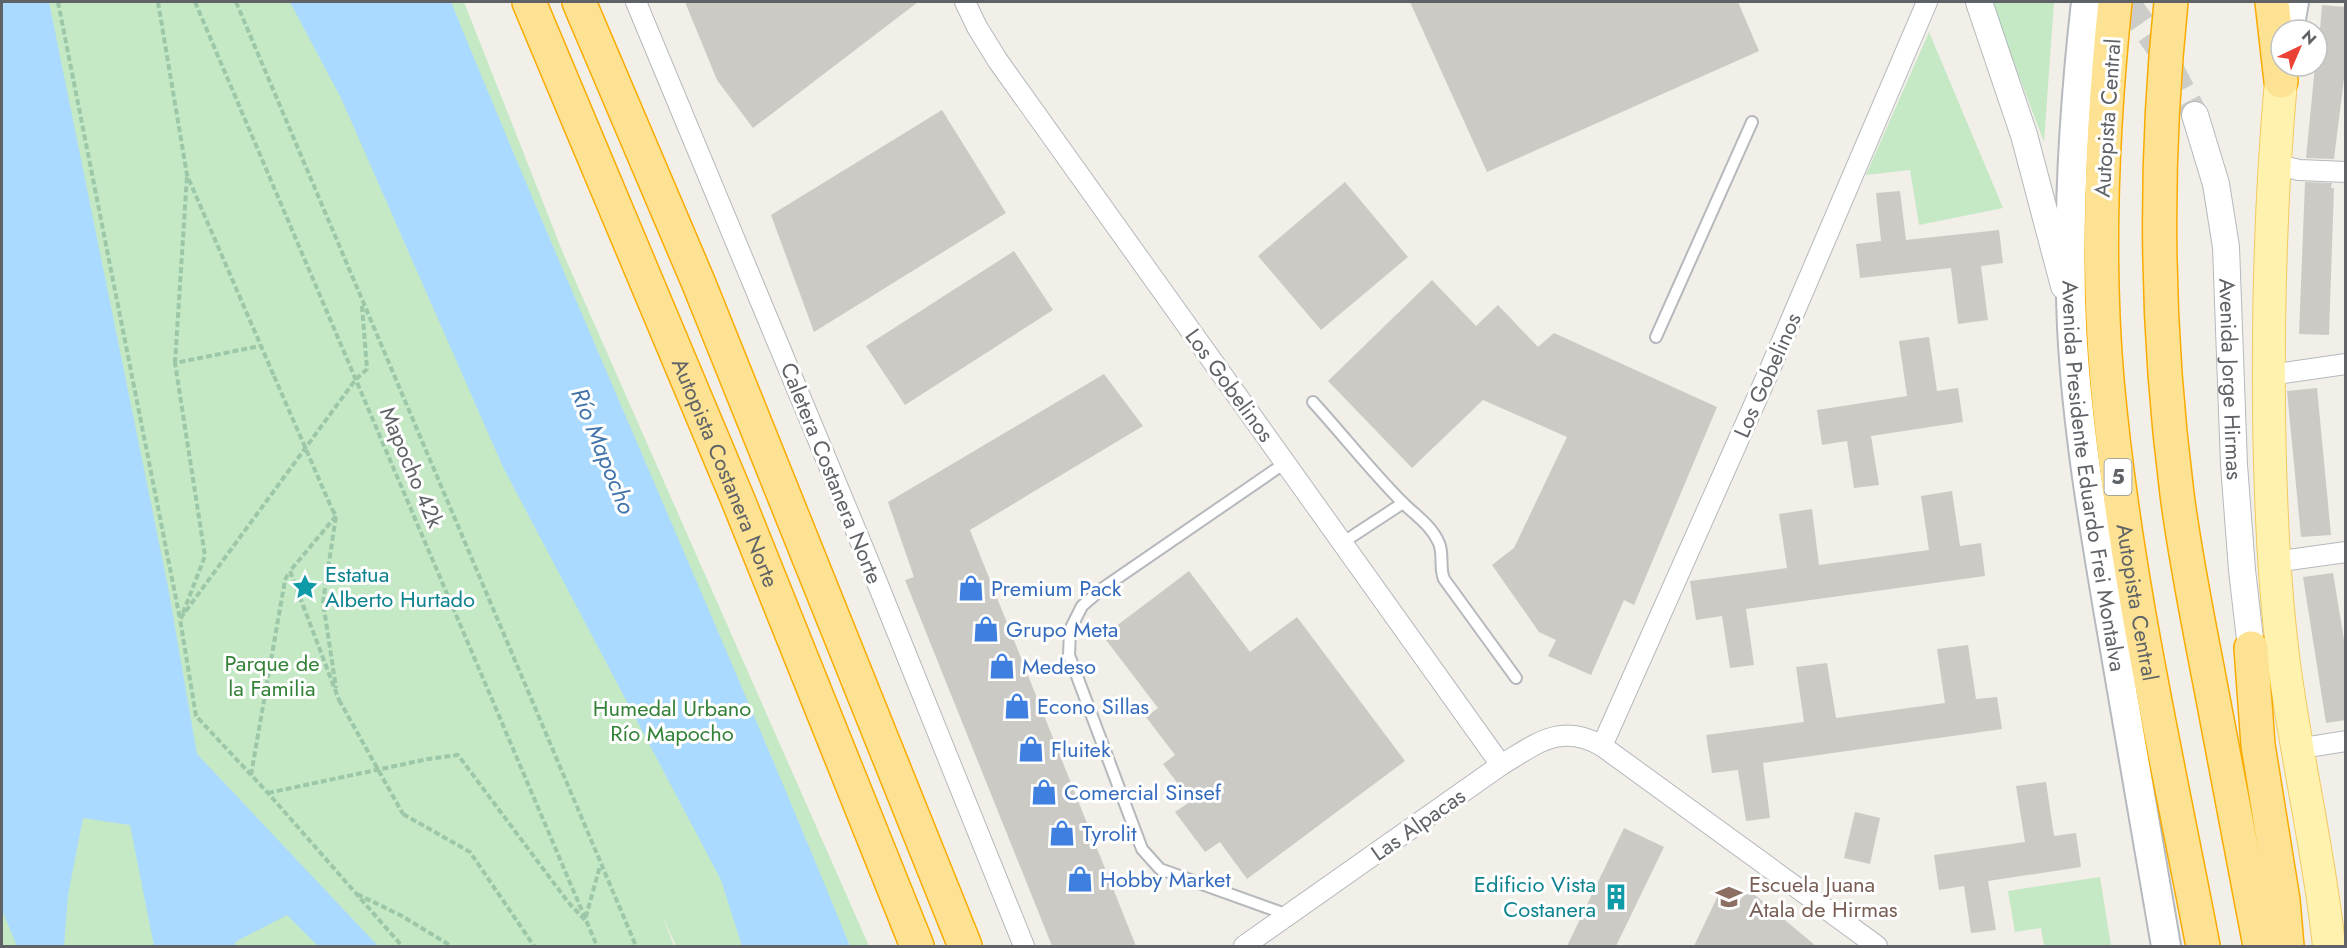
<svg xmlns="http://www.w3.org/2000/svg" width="2347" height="948" font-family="Jost,sans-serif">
  <rect width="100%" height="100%" fill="#f1efe8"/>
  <g fill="#c5e8c5">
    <path d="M 2,2 L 464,2 L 563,253 L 869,946 L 676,946 L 662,915 L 674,946 L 2,946 Z"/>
    <path d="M 1991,2 L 2054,2 L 2044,142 Z"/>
    <path d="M 1929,32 L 2003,208 L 1919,225 L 1910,170 L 1866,175 Z"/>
    <path d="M 2100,877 L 2111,946 L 2044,946 L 2041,928 L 2015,932 L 2008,891 Z"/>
  </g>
  <g fill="#aadaff">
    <path d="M 2,2 L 49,2 L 168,587 L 197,754 L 378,946 L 318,946 L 287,915 L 235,942 L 236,946 L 154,946 L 130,825 L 83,818 L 68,895 L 64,946 L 17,946 L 2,910 Z"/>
    <path d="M 290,2 L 451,2 C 580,318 721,630 850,946 L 742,946 L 721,880 L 503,467 L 341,98 Z"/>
  </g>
  <g fill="#cccac5">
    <path d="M 685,2 L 918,2 L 753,128 L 717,80 Z"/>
    <path d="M 1410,2 L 1738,2 L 1759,51 L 1487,172 Z"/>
    <path d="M 2322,5 L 2346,7 L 2346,62 L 2334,159 L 2306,158 L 2315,66 L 2317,66 Z"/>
    <path d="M 942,110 L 1006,213 L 814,332 L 771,215 Z"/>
    <path d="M 1345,182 L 1408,257 L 1321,330 L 1258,256 Z"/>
    <path d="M 2305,182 L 2332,183 L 2331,188 L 2334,188 L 2329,335 L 2299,334 Z"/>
    <path d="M 1900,191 L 1906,240 L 1999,230 L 2003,263 L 1981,266 L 1988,320 L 1958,324 L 1951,268 L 1860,278 L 1856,244 L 1881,241 L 1876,193 Z"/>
    <path d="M 1014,251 L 1053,310 L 905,405 L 866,346 Z"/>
    <path d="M 1432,280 L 1476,326 L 1498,305 L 1538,347 L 1554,333 L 1717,407 L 1634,605 L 1624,600 L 1591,675 L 1548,656 L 1556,640 L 1539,632 L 1492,565 L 1514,548 L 1567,437 L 1483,400 L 1412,468 L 1328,381 Z"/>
    <path d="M 1929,337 L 1937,391 L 1958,388 L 1963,422 L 1871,436 L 1879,485 L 1854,488 L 1847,441 L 1822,445 L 1817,410 L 1907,396 L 1899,341 Z"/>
    <path d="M 1104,374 L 1143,426 L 970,530 L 1136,946 L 1052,946 L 905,580 L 914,577 L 888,502 Z"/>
    <path d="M 2317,388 L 2331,535 L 2301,537 L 2287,391 Z"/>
    <path d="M 1952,491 L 1960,546 L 1981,543 L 1985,576 L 1746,609 L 1754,665 L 1730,668 L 1722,616 L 1696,620 L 1690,581 L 1787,568 L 1779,514 L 1812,509 L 1819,565 L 1929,550 L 1921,496 Z"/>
    <path d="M 1189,571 L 1250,652 L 1297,617 L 1405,761 L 1247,879 L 1220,842 L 1205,852 L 1175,812 L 1191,801 L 1163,764 L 1175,755 L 1146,717 L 1158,708 L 1103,636 Z"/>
    <path d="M 2333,573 L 2346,652 L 2346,720 L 2326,723 L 2303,577 Z"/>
    <path d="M 1968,645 L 1976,699 L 1997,697 L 2002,729 L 1763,763 L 1770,818 L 1746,821 L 1738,770 L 1712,773 L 1706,735 L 1804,722 L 1796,667 L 1827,663 L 1836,718 L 1945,703 L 1937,649 Z"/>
    <path d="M 2046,782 L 2054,836 L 2076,833 L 2081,867 L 1988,881 L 1996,930 L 1971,933 L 1964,886 L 1939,890 L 1934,855 L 2025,842 L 2016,786 Z"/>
    <path d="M 1855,812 L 1880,818 L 1870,864 L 1844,858 Z"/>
    <path d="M 1624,828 L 1664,847 L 1616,946 L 1567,946 Z"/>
    <path d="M 1721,889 L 1740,900 L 1749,890 L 1816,946 L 1694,946 Z"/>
  </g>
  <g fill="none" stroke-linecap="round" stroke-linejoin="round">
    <path stroke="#ccccc8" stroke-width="26" stroke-dasharray="26 13" stroke-linecap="butt" d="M 2127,2 L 2162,52 L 2195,115"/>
    <g stroke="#b5b8bc" stroke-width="14">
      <g id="service">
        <path d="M 1656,337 L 1752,122"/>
        <path d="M 1313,402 C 1343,435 1371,471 1402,502 C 1416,516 1431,525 1439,543 C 1444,556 1439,567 1444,579 L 1516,678"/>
        <path d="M 1285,463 L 1103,588 L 1082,606 L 1070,630 L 1069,655 L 1142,849 L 1160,869 L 1288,915"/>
        <path d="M 1342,543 L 1403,503"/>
      </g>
    </g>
    <g stroke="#b5b8bc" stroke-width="22">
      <g id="minor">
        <path d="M 636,2 L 866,555 L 1024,946"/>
        <path d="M 965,2 L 977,27 L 998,61 L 1501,765"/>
        <path d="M 2274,164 L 2299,170 L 2346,172"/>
        <path d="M 2269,375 L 2346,364"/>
        <path d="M 2275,562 L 2346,552"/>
        <path d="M 1602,746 L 1770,369 L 1927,2"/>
        <path d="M 2296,749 L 2346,741"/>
        <path d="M 1244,946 L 1501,765 C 1536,744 1561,722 1602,746 L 1877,946"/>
      </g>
    </g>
    <g stroke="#b5b8bc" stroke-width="28">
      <g id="tertiary">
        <path d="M 1979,2 L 2024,135 L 2064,286"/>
        <path id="s1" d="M 2195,115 L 2216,184 L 2226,247 L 2234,465 L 2242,570 L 2251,648"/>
      </g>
    </g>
    <g stroke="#b6babf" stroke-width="32">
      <g id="secondary">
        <path id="s2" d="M 2086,2 C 2074,109 2067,218 2072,327 C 2077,427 2094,526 2111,626 C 2129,733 2147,840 2166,946"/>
        <path d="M 2289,30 L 2294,2"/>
      </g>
    </g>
    <g stroke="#f2c960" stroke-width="34">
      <path id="primary" d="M 2281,81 C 2271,191 2268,301 2269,411 C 2270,493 2273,575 2283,656 C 2295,753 2319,849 2329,946"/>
    </g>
    <g stroke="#f9ab00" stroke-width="36">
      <g id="motorway">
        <path id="s3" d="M 529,2 L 738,500 L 917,946"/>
        <path d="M 579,2 L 699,284 L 965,946"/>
        <path id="s4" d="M 2115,2 C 2102,127 2096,253 2107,380 C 2124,571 2167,758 2203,946"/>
        <path d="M 2171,2 C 2154,166 2156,330 2177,494 C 2185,557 2198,620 2210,683 C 2227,771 2243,859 2260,946"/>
        <path d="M 2272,2 L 2281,81"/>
        <path d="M 2251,648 L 2258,745 L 2283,900 L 2287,946"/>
      </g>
    </g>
    <g stroke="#9cc7a9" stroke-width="4" stroke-dasharray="6 3" stroke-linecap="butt">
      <path d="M 58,2 L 180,619"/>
      <path d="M 158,2 L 187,175 L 274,376"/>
      <path d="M 195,2 L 597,946"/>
      <path d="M 236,2 L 636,946"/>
      <path d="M 362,306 L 367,369 L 356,379 L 180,619 L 196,716 L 268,793 L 402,946"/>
      <path d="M 175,363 L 187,176"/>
      <path d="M 332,509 L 336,516 L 323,602 L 336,688"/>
      <path d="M 336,516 L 290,571 L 339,700"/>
      <path d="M 183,613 L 205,556 L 175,363 L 260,346"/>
      <path d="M 251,775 L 285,580 L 289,572"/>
      <path d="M 268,793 L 428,759 L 458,755 L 568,902 L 585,920 L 600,866"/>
      <path d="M 403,814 L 470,852 L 534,946"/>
      <path d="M 357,894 L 402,916 L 451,946"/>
    </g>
    <use href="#service" stroke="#fff" stroke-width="10"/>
    <use href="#minor" stroke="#fff" stroke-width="20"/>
    <use href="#tertiary" stroke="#fff" stroke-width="26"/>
    <use href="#secondary" stroke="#fff" stroke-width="28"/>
    <use href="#primary" stroke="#fff2af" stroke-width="32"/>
    <use href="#motorway" stroke="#fde293" stroke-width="33"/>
    <g stroke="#9cc7a9" stroke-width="4" stroke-dasharray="6 3" stroke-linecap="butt">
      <path d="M 274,376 L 332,509"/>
      <path d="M 339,700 L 403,814"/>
    </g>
  </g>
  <defs>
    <g id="sight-bare" transform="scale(2.07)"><path d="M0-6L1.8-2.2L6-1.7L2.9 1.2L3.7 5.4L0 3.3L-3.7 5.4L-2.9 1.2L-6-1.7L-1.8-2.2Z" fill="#0f9aa8" stroke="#fff" stroke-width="2.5" paint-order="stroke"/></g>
    <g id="shop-bare" transform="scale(2.07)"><path d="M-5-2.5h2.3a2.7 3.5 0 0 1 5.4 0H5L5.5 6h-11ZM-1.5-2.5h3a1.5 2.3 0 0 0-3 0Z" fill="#3f7fe0" stroke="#fff" stroke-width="2.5" paint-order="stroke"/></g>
    <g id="building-bare" transform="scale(2.07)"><path d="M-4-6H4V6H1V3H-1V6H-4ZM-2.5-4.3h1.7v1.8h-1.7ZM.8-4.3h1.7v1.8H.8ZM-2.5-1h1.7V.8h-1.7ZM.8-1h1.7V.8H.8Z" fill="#0f9aa8" stroke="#fff" stroke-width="2.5" paint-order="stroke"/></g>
    <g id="school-bare" transform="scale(2.07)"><path d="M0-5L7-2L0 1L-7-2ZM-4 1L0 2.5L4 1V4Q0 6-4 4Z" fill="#8d6e63" stroke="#fff" stroke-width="2.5" paint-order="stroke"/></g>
  </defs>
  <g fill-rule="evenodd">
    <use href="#sight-bare" x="305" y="587"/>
    <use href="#shop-bare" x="971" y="588"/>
    <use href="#shop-bare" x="986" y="629"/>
    <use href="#shop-bare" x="1002" y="666"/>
    <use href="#shop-bare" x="1017" y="706"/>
    <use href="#shop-bare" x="1031" y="749"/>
    <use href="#shop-bare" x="1044" y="792"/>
    <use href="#shop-bare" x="1062" y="833"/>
    <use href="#shop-bare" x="1080" y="879"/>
    <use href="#building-bare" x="1616" y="897"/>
    <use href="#school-bare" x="1729" y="897"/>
  </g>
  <g text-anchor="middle" stroke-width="6" stroke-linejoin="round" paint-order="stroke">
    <rect fill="#fff" stroke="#8f9295" stroke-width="1.5" x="2104.5" y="459" width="27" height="36" rx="4.5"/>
    <g font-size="21" font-weight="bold" fill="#5f6368">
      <text x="2118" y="484">5</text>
    </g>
    <g font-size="22" fill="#5f6368" stroke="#fff">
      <text transform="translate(2107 118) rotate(-86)" y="8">Autopista Central</text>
      <text transform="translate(1767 375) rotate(-66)" y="8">Los Gobelinos</text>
      <text dy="8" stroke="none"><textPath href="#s1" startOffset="268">Avenida Jorge Hirmas</textPath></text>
      <text transform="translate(1230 385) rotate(54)" y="8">Los Gobelinos</text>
      <text transform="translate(412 467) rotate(67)" y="8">Mapocho 42k</text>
      <text dy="8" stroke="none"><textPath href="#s3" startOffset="510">Autopista Costanera Norte</textPath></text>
      <text transform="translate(832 473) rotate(68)" y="8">Caletera Costanera Norte</text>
      <text dy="8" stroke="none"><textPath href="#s2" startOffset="476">Avenida Presidente Eduardo Frei Montalva</textPath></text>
      <text dy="8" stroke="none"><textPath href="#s4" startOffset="603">Autopista Central</textPath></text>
      <text transform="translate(1418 824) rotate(-35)" y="8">Las Alpacas</text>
    </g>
    <g font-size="22" fill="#0d838f" stroke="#fff" text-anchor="start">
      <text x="325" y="582">Estatua<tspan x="325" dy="25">Alberto Hurtado</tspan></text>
      <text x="1596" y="892" text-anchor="end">Edificio Vista<tspan x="1596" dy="25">Costanera</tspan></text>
    </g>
    <g font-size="22" fill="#366cbe" stroke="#fff" text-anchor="start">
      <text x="991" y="596">Premium Pack</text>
      <text x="1006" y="637">Grupo Meta</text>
      <text x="1022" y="674">Medeso</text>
      <text x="1037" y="714">Econo Sillas</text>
      <text x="1051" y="757">Fluitek</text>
      <text x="1064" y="800">Comercial Sinsef</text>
      <text x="1082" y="841">Tyrolit</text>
      <text x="1100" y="887">Hobby Market</text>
    </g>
    <g font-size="22" fill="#348238" stroke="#fff">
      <text x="272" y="671">Parque de<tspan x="272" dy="25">la Familia</tspan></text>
      <text x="672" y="716">Humedal Urbano<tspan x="672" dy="25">Río Mapocho</tspan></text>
    </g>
    <g font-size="22" fill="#785e54" stroke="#fff" text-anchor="start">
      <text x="1749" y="892">Escuela Juana<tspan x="1749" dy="25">Atala de Hirmas</tspan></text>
    </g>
    <g font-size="24" font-style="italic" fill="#4174aa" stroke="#fff">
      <text transform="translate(603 451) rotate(68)" y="8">Río Mapocho</text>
    </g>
  </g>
  <rect width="2347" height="948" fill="none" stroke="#5f6368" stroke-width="6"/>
  <g transform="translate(2299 48) rotate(44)"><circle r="28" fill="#ffffff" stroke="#bfc1c3" stroke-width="1.5"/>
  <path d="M0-4.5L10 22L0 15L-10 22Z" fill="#ea4335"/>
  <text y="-9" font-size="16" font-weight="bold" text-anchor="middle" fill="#5f6368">N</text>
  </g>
</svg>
